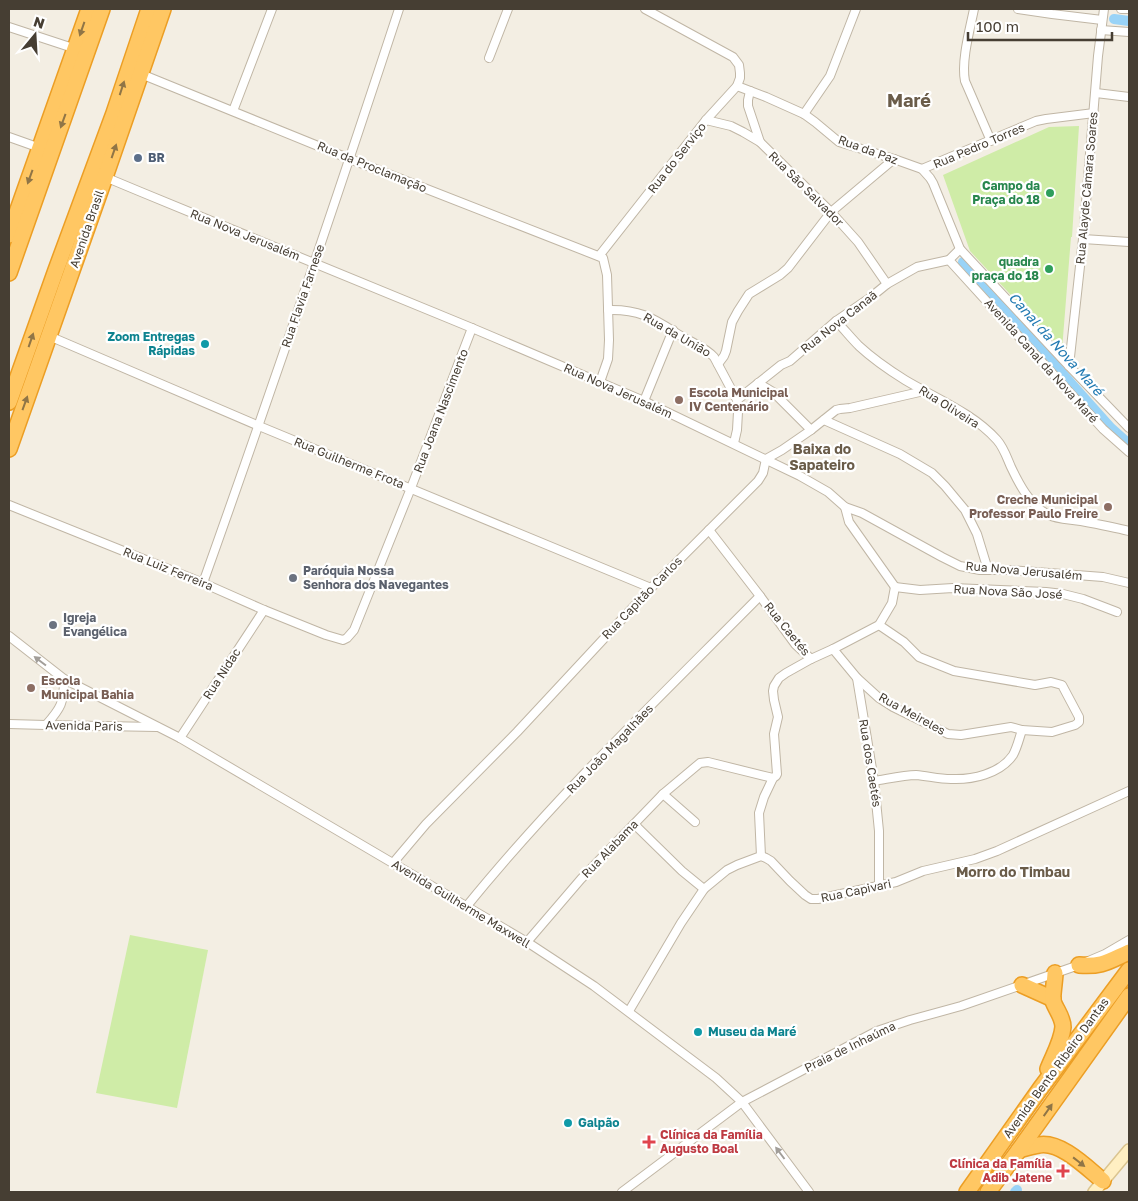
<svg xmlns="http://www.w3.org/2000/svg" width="1138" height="1201" font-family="'Golos Text',sans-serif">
  <rect width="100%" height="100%" fill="#f3eee3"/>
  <g fill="#cfeca7">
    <path d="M 1079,126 L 1072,237 L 1071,237 L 1062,350 L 970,251 L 943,175 L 1049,127 Z"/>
    <path d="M 130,935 L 208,950 L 177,1108 L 96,1093 Z"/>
  </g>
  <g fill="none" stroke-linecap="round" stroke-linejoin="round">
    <g stroke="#99d3f7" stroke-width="10">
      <path d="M 1114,19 L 1129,21"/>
      <path d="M 963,262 L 1111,428 L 1129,444"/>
      <path d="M 1015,1192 L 1017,1190"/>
    </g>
    <g stroke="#c0b6a5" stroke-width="10">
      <g id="street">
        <path d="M 974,9 C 970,29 961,61 965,81 L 991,141"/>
        <path d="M 1018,9 L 1052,14 L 1102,20"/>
        <path d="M 1121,9 L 1129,9"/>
        <path d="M 9,27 L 76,49"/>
        <path d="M 1101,30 L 1129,32"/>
        <path d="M 489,58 L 508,9"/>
        <path d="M 141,74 L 350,159 L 603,258 L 607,275 L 609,340 L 608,359 L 600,382"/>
        <path d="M 737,86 L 766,97 L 804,114 L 815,122 L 839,142 L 894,159 L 922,169 L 930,178 L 933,183 L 960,249 L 1069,366 L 1129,428"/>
        <path d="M 750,91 L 748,100 L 748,106 L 760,142"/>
        <path d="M 1096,93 L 1129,97"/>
        <path d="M 233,111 L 272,9"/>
        <path d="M 804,114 L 830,76 L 856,9"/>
        <path d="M 706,120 L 731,126 L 743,132 L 760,142 L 831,212 L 858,242 L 887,284"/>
        <path d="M 9,137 L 40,148"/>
        <path d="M 922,169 L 1036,121 L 1046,119 L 1094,113"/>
        <path d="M 105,177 L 141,192 L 472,328 L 644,401 L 800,476 L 828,492 L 845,507 L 862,513 L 942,557 L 960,566 L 980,570 L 1008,570 L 1103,577 L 1129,583"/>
        <path d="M 1083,239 L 1129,242"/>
        <path d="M 960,249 L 949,260 L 1103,429 L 1129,452"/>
        <path d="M 599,256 L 706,120 L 737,86 L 740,78 L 740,73 L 739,65 L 733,57 L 645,9"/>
        <path d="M 608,310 C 641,309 654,319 681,336 C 693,343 705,347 714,357 L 737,400 L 738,412 L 737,430 L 734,443"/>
        <path d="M 836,321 C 844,329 851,338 859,346 C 873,359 889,370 905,380 C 935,398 973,413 997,440 C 1004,448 1007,458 1011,467 C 1019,484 1030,505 1047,514 C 1058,520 1070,519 1081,521 C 1097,524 1113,527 1129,531"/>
        <path d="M 49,336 L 259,426 L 651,588"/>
        <path d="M 718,364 L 724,356 L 726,351 L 732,322 L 738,311 L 749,294 L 780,275 L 788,268 L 831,212 L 894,159"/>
        <path d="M 1069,366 L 1083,239 L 1098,56 L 1104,9"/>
        <path d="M 758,383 L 773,392 L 811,430"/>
        <path d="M 737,400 L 781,365 L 790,361 L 836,321 L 871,297 L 887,284 L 917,267 L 949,260"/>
        <path d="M 644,401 L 673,330"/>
        <path d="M 824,420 L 900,454 L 932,473 L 945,486 L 965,510 L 977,534 L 988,570"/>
        <path d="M 9,505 L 203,583 L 264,610 L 326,635 L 343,640 L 347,638 L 354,630 L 411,488 L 472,328"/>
        <path d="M 845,507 L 849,522 L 895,587"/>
        <path d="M 709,530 L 760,596 L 795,644 L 811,659 L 833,649 L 879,625 L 892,603 L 895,587"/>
        <path d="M 203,583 C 271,392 336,201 399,9"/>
        <path d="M 895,587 L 920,590 L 953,588 L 1046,592 L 1063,594 L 1083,599 L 1117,612"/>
        <path d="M 9,636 L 64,679 L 180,738 L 527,942 L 594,986 L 716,1078 L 742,1102 L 809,1192"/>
        <path d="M 833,649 L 857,678 L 874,781 L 879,831 L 879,886"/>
        <path d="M 857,678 L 879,698 L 893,707 L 948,734 L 961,735 L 1011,727 L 1022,730 L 1052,732 L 1075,725 L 1079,722 L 1079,717 L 1062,685 L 1051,682 L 1035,685 L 954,671 L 919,657 L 904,642 L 879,625"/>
        <path d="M 9,724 L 46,725 L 157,727"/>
        <path d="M 46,725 C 61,708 64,703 64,679"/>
        <path d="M 180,738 L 264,610"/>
        <path d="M 874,781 C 887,779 904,775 916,775 C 928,776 939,779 951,779 C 972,780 1000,774 1013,755 C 1017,748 1019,739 1022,730"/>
        <path d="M 663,794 L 695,822"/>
        <path d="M 634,824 L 682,871 L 704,889"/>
        <path d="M 761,856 L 759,813 L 764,797 L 773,778 L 776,776 L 777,774 L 774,734 L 778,717 L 774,700 L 773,691 L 774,686 L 779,678 L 786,673 L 811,659"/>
        <path d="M 393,863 L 426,824 L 517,732 L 651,588 L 758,481 L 763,473 L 766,459 L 782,450 L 811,430 L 836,410 L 840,409 L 850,408 L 924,391"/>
        <path d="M 466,907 C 556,796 660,697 760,596"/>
        <path d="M 527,942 L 581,879 L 663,794 L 700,763 L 708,762 L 773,778"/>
        <path d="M 629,1011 L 681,923 L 704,889 L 727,870 L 737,865 L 761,856 L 766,858 L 771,861 L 790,881 L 805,895 L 811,899 L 818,899 L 896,882 L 923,871 L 975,859 L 997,851 L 1129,791"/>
        <path d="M 622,1192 L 742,1102 L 877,1031 L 910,1020 L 961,1006 L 1079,965 L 1105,954 L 1129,940"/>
      </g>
    </g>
    <g stroke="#dbc590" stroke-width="14">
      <path id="secondary" d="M 1094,1192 L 1129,1150"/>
    </g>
    <g stroke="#ec9e24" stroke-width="18">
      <g id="highway">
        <path d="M 9,235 L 89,9"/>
        <path d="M 9,273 L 102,9"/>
        <path d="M 9,402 L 56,270 L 114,113 L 149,9"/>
        <path d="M 9,449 L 105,177 L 163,9"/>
        <path d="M 1079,965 C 1102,967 1109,961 1129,952"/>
        <path d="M 1022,985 L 1053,999"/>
        <path d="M 1048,1069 C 1053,1056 1062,1041 1063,1027 C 1063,1017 1056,1010 1053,1001 C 1052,997 1055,979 1055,973"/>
        <path d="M 1019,1150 C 1026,1148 1032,1146 1039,1145 C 1061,1141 1087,1168 1103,1181"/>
        <path d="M 967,1192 L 1040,1089 L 1129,970"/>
        <path d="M 988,1192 L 1019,1150 L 1129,996"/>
      </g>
    </g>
    <use href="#street" stroke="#fff" stroke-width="8"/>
    <use href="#secondary" stroke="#ffefc2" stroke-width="11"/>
    <use href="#highway" stroke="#ffc763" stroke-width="15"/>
  </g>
  <defs><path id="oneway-solid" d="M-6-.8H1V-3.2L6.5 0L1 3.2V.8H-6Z" transform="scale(1.25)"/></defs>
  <g fill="#907546">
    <use href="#oneway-solid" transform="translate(82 29) rotate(109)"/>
    <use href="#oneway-solid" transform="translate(122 88) rotate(-72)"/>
    <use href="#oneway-solid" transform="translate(63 121) rotate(110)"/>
    <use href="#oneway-solid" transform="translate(114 151) rotate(-71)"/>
    <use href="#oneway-solid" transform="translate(30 177) rotate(110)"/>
    <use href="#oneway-solid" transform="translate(31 340) rotate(-71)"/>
    <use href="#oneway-solid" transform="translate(25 403) rotate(-70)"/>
    <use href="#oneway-solid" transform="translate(1048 1110) rotate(-55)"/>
    <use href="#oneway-solid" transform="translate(1079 1162) rotate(38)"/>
  </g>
  <g fill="#a29e99">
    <use href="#oneway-solid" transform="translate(40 661) rotate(-143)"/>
    <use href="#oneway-solid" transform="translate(780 1153) rotate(-127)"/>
  </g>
  <circle fill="#5c6f8a" stroke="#fff" stroke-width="2" cx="138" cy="158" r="5"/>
  <g fill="#2e9e5b" stroke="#fff" stroke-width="2">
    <circle cx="1050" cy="193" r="5"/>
    <circle cx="1049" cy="269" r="5"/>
  </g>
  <g fill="#0f9aa8" stroke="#fff" stroke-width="2">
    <circle cx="205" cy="344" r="5"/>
    <circle cx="698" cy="1032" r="5"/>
    <circle cx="568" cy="1123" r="5"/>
  </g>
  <g fill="#8d6e63" stroke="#fff" stroke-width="2">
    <circle cx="679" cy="400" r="5"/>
    <circle cx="1108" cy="507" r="5"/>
    <circle cx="31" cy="688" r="5"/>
  </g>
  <g fill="#6b7280" stroke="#fff" stroke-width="2">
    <circle cx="293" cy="578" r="5"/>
    <circle cx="53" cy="625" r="5"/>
  </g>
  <g fill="#e0444e" stroke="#fff" stroke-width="2">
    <path d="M646.5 1134.5h5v5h5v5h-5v5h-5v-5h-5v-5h5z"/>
    <path d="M1060.5 1163.5h5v5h5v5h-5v5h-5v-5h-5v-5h5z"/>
  </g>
  <g text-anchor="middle" stroke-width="4.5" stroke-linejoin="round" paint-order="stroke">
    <g font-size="12" fill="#463e33" stroke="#fff">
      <text transform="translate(979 146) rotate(-23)" y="4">Rua Pedro Torres</text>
      <text transform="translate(868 150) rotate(20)" y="4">Rua da Paz</text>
      <text transform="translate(677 158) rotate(-52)" y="4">Rua do Serviço</text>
      <text transform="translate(372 167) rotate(22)" y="4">Rua da Proclamação</text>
      <text transform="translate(1087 188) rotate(-85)" y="4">Rua Alayde Câmara Soares</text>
      <text transform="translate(806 189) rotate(45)" y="4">Rua São Salvador</text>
      <text transform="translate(87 229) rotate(-71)" y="4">Avenida Brasil</text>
      <text transform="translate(245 235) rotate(22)" y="4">Rua Nova Jerusalém</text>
      <text transform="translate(303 296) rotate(-71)" y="4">Rua Flavia Farnese</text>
      <text transform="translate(839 322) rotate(-38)" y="4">Rua Nova Canaã</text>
      <text transform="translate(677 335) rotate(30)" y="4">Rua da União</text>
      <text transform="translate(1041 361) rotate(48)" y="4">Avenida Canal da Nova Maré</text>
      <text transform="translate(618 391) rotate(24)" y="4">Rua Nova Jerusalém</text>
      <text transform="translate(949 407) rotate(32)" y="4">Rua Oliveira</text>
      <text transform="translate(441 411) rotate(-69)" y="4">Rua Joana Nascimento</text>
      <text transform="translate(349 463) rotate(22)" y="4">Rua Guilherme Frota</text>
      <text transform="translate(168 569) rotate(22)" y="4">Rua Luiz Ferreira</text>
      <text transform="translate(1024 571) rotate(5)" y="4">Rua Nova Jerusalém</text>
      <text transform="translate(1008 592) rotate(3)" y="4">Rua Nova São José</text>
      <text transform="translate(642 598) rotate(-46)" y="4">Rua Capitão Carlos</text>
      <text transform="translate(787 629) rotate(51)" y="4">Rua Caetés</text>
      <text transform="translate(222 674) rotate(-57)" y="4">Rua Nidac</text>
      <text transform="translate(912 714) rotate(29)" y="4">Rua Meireles</text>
      <text transform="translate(84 726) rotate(1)" y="4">Avenida Paris</text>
      <text transform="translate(610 749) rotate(-46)" y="4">Rua João Magalhães</text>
      <text transform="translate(870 763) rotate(81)" y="4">Rua dos Caetés</text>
      <text transform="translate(610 849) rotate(-46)" y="4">Rua Alabama</text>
      <text transform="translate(856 891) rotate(-12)" y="4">Rua Capivari</text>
      <text transform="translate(461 904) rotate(31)" y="4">Avenida Guilherme Maxwell</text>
      <text transform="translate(850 1047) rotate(-26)" y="4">Praia de Inhaúma</text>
      <text transform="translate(1056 1068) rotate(-54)" y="4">Avenida Bento Ribeiro Dantas</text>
    </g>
    <g font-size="12" font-weight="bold" fill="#4e5e75" stroke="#fff" text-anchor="start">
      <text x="148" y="162">BR</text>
    </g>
    <g font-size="12" font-weight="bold" fill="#27864d" stroke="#fff" text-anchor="end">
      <text x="1040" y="190">Campo da<tspan x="1040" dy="14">Praça do 18</tspan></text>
      <text x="1039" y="266">quadra<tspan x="1039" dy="14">praça do 18</tspan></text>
    </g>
    <g font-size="12" font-weight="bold" fill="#0d838f" stroke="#fff" text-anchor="start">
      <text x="195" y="341" text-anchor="end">Zoom Entregas<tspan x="195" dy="14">Rápidas</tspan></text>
      <text x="708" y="1036">Museu da Maré</text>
      <text x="578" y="1127">Galpão</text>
    </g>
    <g font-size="12" font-weight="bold" fill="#785e54" stroke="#fff" text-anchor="start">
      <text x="689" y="397">Escola Municipal<tspan x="689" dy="14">IV Centenário</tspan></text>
      <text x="1098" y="504" text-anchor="end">Creche Municipal<tspan x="1098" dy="14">Professor Paulo Freire</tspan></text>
      <text x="41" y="685">Escola<tspan x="41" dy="14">Municipal Bahia</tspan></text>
    </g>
    <g font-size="12" font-weight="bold" fill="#5b616d" stroke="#fff" text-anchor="start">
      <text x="303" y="575">Paróquia Nossa<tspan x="303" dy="14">Senhora dos Navegantes</tspan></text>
      <text x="63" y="622">Igreja<tspan x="63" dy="14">Evangélica</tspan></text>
    </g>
    <g font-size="12" font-weight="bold" fill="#be3a42" stroke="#fff" text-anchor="start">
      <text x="660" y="1139">Clínica da Família<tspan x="660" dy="14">Augusto Boal</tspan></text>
      <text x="1052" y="1168" text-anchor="end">Clínica da Família<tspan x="1052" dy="14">Adib Jatene</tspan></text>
    </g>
    <g font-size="14" font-style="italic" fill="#217ab2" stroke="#fff">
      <text transform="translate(1056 344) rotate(48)" y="5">Canal da Nova Maré</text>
    </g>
    <g font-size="14" font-weight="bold" fill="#6a5c49" stroke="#fff">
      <text x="822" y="454">Baixa do<tspan x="822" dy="16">Sapateiro</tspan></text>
      <text x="1013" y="877">Morro do Timbau</text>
    </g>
    <g font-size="18" font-weight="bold" fill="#6a5c49" stroke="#fff">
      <text x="909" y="107">Maré</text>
    </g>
  </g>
  <rect width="1138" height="1201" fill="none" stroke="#463e33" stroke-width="20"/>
  <g transform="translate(35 35) rotate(18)" stroke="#ffffff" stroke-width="4" paint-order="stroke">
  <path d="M0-4L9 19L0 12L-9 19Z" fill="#463e33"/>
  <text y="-8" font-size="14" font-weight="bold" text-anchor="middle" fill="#463e33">N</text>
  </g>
  <path d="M968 32v8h144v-8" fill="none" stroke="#463e33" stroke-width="2.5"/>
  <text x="976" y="32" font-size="15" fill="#463e33" stroke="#ffffff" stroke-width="4" paint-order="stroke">100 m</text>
</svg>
